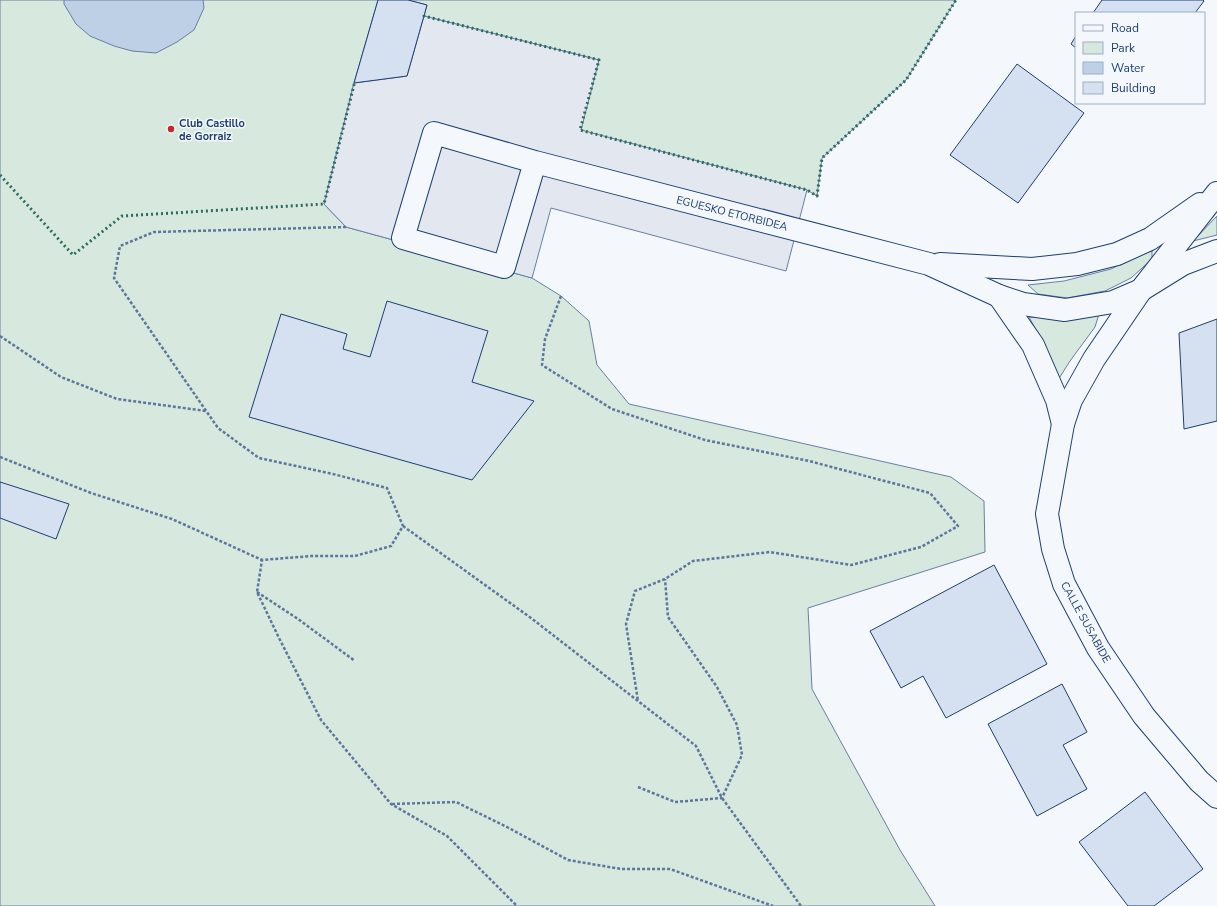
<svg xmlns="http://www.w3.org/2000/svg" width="1217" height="906" font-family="'Nunito Sans',sans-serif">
  <rect width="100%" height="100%" fill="#f4f7fb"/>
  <g fill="#d7e8df" stroke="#687fa3">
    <path d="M 0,0 L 378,0 L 354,83 L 324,204 L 346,227 L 532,278 L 561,296 L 589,321 L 597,365 L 629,404 L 951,477 L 984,501 L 985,552 L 808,608 L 812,689 L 900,850 L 935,906 L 0,906 Z"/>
    <path d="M 408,0 L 956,0 L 906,80 L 822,158 L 817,196 L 807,190 L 580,130 L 599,60 L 424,16 L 427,5 Z"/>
    <path d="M 1217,216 L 1217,235 L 1193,241 Z"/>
    <path d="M 1152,251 L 1152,259 L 1131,278 L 1105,291 L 1067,298 L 1038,294 L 1028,285 L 1064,281 L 1111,269 L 1141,254 Z"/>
    <path d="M 1099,314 L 1095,327 L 1070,361 L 1058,380 L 1044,345 L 1029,317 L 1063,318 Z"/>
  </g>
  <path fill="#e3e8f0" stroke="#687fa3" d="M 424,16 L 599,60 L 581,130 L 807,190 L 786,271 L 551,208 L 532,278 L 346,227 L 324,204 L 354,83 L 407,76 Z"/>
  <path fill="#bed0e5" stroke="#687fa3" d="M 64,0 L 203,0 L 204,8 L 194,30 L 177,42 L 156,53 L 132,51 L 114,46 L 90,36 L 76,24 L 64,4 Z"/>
  <g fill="#d5e0f0" stroke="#1d3f73">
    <path d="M 378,0 L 408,0 L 427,5 L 407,76 L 354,83 Z"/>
    <path d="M 1102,0 L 1203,0 L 1204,1 L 1195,13 L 1093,13 Z"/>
    <path d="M 1076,36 L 1076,48 L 1071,44 Z"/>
    <path d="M 1017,64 L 1084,113 L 1018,203 L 950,155 Z"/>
    <path d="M 387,301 L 488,331 L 472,382 L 534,401 L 472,480 L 249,417 L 281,314 L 347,334 L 343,349 L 370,357 Z"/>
    <path d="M 1217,319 L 1217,421 L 1184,429 L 1179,333 Z"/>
    <path d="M 0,482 L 69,504 L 56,539 L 0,518 Z"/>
    <path d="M 994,565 L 1047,664 L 946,718 L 923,676 L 901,688 L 870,631 Z"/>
    <path d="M 1062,684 L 1087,732 L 1063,745 L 1087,789 L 1037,816 L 988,724 Z"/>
    <path d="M 1145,792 L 1203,869 L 1154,906 L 1128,906 L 1079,842 Z"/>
  </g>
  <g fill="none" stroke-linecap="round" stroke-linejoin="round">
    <g stroke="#1d3f73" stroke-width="24">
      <g id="minor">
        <path d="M 535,162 L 504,267 L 403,238 L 434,133 L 535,162 L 929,264 L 999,296 L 1023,304 L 1065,310 L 1113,302 L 1141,290 L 1183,264 L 1217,251"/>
        <path d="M 1217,193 L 1141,290 L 1094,359 L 1071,400 L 1063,424 L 1047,514 L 1053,549 L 1064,584 L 1098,648 L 1144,716 L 1199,781 L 1217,797"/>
        <path d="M 940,264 L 1032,269 L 1077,264 L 1117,254 L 1150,239 L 1200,204"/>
        <path d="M 999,296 L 1033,345 L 1057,400 L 1063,424"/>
      </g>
    </g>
    <g stroke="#5e769c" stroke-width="2.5" stroke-dasharray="3 2" stroke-linecap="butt">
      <path d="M 346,227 L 154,232 L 120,246 L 114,278 L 218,428 L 259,458 L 333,474 L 387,488 L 403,526 L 391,546 L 355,556 L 311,556 L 262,560 L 257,592 L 279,638 L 321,720 L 391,804 L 447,836 L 517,906"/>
      <path d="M 561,296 L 545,339 L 542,365 L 612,409 L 705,440 L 809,461 L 930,493 L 958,526 L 921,547 L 851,565 L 770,552 L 693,561 L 665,579 L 635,591 L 626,624 L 638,701"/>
      <path d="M 0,336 L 61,377 L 117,399 L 206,411"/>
      <path d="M 0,457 L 91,493 L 172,519 L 262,560"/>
      <path d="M 403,526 L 531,618 L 696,746 L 722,798 L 801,906"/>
      <path d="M 257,592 L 298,619 L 355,661"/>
      <path d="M 638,787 L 675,802 L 722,798 L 742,755 L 737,725 L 717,687 L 668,617 L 665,579"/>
      <path d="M 392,804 L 456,802 L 507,827 L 568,860 L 621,869 L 670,869 L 773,906"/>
    </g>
    <use href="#minor" stroke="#f4f7fb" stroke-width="22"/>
    <g stroke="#2c6c60" stroke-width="3" stroke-dasharray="2 3" stroke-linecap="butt">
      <path d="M 424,15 L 424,16 L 599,60 L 580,130 L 807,190 L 817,196 L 822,158 L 906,80 L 956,0"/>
      <path d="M 0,175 L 73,255 L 122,216 L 324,204 L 355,81"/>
    </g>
  </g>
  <circle fill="#c62828" stroke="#f4f7fb" stroke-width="1.5" cx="171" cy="129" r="4"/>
  <g text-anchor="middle" stroke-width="3" stroke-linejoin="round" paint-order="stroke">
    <g font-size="11" font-weight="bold" fill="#1d3f73" stroke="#f4f7fb" text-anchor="start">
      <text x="179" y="127">Club Castillo<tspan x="179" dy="13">de Gorraiz</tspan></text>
    </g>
    <g font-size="11" fill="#1d3f73" stroke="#f4f7fb">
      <text transform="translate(732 213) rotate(14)" y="4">EGUESKO ETORBIDEA</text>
      <text transform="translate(1086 622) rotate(61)" y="4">CALLE SUSABIDE</text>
    </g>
  </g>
  <rect x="1075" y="12" width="130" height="92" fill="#f4f7fb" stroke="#9eadc5"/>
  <rect x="1083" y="25" width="20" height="6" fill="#f4f7fb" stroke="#9eadc5"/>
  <text x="1111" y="32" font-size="12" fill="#1d3f73">Road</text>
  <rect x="1083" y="42" width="20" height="12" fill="#d7e8df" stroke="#9eadc5"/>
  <text x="1111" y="52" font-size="12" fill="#1d3f73">Park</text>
  <rect x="1083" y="62" width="20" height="12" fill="#bed0e5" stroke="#9eadc5"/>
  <text x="1111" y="72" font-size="12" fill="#1d3f73">Water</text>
  <rect x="1083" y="82" width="20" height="12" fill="#d5e0f0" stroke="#9eadc5"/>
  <text x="1111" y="92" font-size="12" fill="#1d3f73">Building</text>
</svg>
